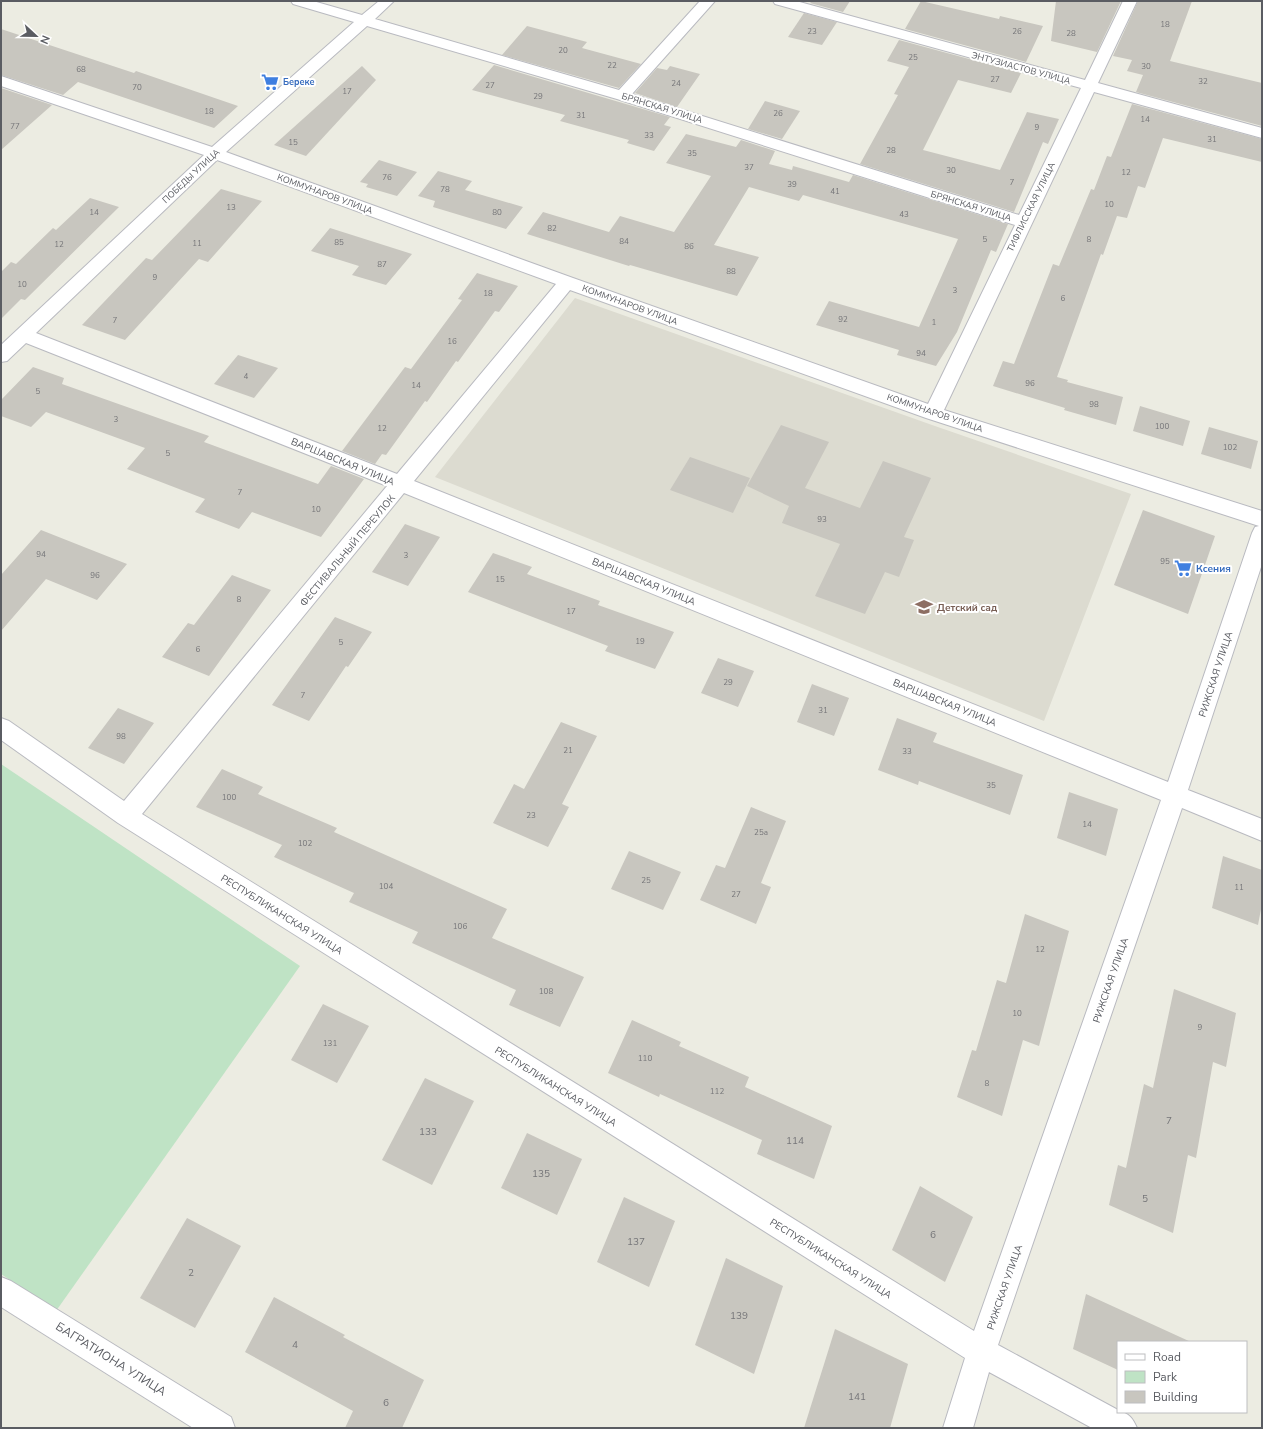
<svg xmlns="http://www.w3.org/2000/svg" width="1263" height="1429" font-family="'Nunito Sans',sans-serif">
  <rect width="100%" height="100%" fill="#ecece2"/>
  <path fill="#dcdbd0" d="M 575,298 L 932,425 L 1131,494 L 1044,721 L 435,477 Z"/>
  <path fill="#bfe3c5" d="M 1,764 L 300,966 L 56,1311 L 1,1274 Z"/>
  <g fill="#c8c6bf">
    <path d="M 812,1 L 850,1 L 843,12 L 810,3 Z"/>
    <path d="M 921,1 L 999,19 L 1000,16 L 1043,26 L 1026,62 L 905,29 Z"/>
    <path d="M 1056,1 L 1121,1 L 1097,52 L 1051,41 Z"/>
    <path d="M 1138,1 L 1192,1 L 1170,61 L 1262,83 L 1262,126 L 1136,92 L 1143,75 L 1127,71 L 1132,60 L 1113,56 Z"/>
    <path d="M 804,13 L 837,22 L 822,45 L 788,37 Z"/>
    <path d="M 527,26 L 587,42 L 582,48 L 641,64 L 619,88 L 502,55 Z"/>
    <path d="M 1,29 L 134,73 L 136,71 L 238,106 L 214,128 L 78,82 L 63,95 L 1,75 Z"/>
    <path d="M 899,40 L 1021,73 L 1011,93 L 958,80 L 923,150 L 1000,170 L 1027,112 L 1059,119 L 1048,144 L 1043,142 L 1014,212 L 860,164 L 898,95 L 894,94 L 909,67 L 887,61 Z"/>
    <path d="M 494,65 L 670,117 L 664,125 L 671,127 L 654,151 L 627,143 L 629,140 L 560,121 L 565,115 L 472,90 Z"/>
    <path d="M 362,66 L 376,80 L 306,156 L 274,145 Z"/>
    <path d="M 670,66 L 700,74 L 677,107 L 635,93 L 657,68 L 667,70 Z"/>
    <path d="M 1,88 L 52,105 L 1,150 Z"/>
    <path d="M 765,101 L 800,111 L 782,139 L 748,129 Z"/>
    <path d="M 1132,104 L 1262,139 L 1262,162 L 1163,138 L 1145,188 L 1138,186 L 1127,218 L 1117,216 L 1103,255 L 1101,254 L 1057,377 L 1068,380 L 1067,382 L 1123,397 L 1116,425 L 1064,410 L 1065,408 L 993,386 L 1003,361 L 1014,364 L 1053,264 L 1059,266 L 1091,189 L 1094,190 L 1107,156 L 1111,157 Z"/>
    <path d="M 686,134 L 736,147 L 741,140 L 775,151 L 769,164 L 792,170 L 793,166 L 849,182 L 853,175 L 1008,224 L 996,252 L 991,250 L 957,332 L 936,366 L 897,355 L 899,350 L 816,325 L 829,301 L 919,327 L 958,239 L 803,195 L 799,201 L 749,187 L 714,245 L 759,257 L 737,296 L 630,265 L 629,266 L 527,234 L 543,212 L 609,232 L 620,216 L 674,232 L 711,176 L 666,163 Z"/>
    <path d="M 379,160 L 417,172 L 397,196 L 366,187 L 368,184 L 360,182 Z"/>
    <path d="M 438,171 L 472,181 L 465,190 L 523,207 L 506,229 L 433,207 L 435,201 L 418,196 Z"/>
    <path d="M 221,189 L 262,201 L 208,262 L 199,259 L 125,340 L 82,325 L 146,258 L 152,260 Z"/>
    <path d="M 90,198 L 119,207 L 25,300 L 21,299 L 1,319 L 1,272 L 11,262 L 16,264 L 53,228 L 56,230 Z"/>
    <path d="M 330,228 L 412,254 L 386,285 L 352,275 L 359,266 L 311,251 Z"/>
    <path d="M 477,273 L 518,286 L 499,312 L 495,311 L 458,362 L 456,361 L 427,402 L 425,401 L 386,455 L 382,454 L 375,464 L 342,451 L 405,367 L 411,369 L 462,300 L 458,299 Z"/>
    <path d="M 238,355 L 278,368 L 254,398 L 214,384 Z"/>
    <path d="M 33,367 L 64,378 L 62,384 L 209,436 L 204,442 L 318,484 L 331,466 L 364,479 L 321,537 L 252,512 L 239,529 L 195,512 L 205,499 L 127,469 L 145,448 L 46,412 L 31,427 L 1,416 L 1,400 Z"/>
    <path d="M 1140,406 L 1190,421 L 1183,446 L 1133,431 Z"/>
    <path d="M 781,425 L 829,442 L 805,488 L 860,508 L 883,461 L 931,478 L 904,537 L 914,540 L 899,577 L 885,572 L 865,614 L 815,596 L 840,544 L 782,523 L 789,506 L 747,486 Z"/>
    <path d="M 1209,427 L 1258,441 L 1251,469 L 1201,454 Z"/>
    <path d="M 690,457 L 750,478 L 733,513 L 670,490 Z"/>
    <path d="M 1143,510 L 1215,536 L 1188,614 L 1114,585 Z"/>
    <path d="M 405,524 L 440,537 L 408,586 L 372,572 Z"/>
    <path d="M 41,530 L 127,564 L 97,600 L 46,579 L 1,631 L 1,575 Z"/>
    <path d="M 493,553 L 532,567 L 527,574 L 600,601 L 598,605 L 674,632 L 655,669 L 605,651 L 608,646 L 468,592 Z"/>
    <path d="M 232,575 L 271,590 L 209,676 L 162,657 L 188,623 L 194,625 Z"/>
    <path d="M 335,617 L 372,632 L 348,667 L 346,666 L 309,721 L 272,705 Z"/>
    <path d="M 718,658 L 754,671 L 738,707 L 701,693 Z"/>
    <path d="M 812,684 L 849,698 L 834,736 L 797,722 Z"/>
    <path d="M 118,708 L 154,723 L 124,764 L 88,748 Z"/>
    <path d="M 897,718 L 937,733 L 933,742 L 1023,775 L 1010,815 L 919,781 L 918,785 L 878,770 Z"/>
    <path d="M 561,722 L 597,736 L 562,804 L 569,807 L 548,847 L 493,823 L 514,784 L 524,789 Z"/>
    <path d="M 222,769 L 263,787 L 258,794 L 337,828 L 334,832 L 507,909 L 492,938 L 584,977 L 560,1027 L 509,1005 L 516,990 L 412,943 L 418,932 L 349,902 L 354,893 L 274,857 L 282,845 L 196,807 Z"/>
    <path d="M 1069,792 L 1118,809 L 1106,856 L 1057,838 Z"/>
    <path d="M 751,807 L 786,821 L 761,883 L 771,887 L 756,924 L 700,900 L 716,865 L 725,868 Z"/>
    <path d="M 629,851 L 681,872 L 663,910 L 611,889 Z"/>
    <path d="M 1223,856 L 1262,870 L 1262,904 L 1258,925 L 1212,908 Z"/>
    <path d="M 1025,914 L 1069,931 L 1039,1046 L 1023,1040 L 1002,1116 L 957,1097 L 972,1050 L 976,1051 L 997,980 L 1006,983 Z"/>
    <path d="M 1174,989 L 1236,1013 L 1226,1067 L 1213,1062 L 1196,1158 L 1188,1155 L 1173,1233 L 1109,1205 L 1118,1165 L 1126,1168 L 1144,1084 L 1153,1088 Z"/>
    <path d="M 323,1004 L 369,1026 L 337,1083 L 291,1060 Z"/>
    <path d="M 632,1020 L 681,1042 L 679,1046 L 749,1077 L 745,1087 L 832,1126 L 814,1179 L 757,1154 L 762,1140 L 660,1094 L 659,1097 L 608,1073 Z"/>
    <path d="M 425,1078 L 474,1101 L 432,1185 L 382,1160 Z"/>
    <path d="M 527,1133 L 582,1159 L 557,1215 L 501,1188 Z"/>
    <path d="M 920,1186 L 973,1217 L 945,1282 L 892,1250 Z"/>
    <path d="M 624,1197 L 675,1221 L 649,1287 L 597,1262 Z"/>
    <path d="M 187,1218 L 241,1246 L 195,1328 L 140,1298 Z"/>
    <path d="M 726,1258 L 783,1286 L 754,1374 L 695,1345 Z"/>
    <path d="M 1086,1294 L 1191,1342 L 1118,1342 L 1118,1370 L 1073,1349 Z"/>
    <path d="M 274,1297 L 345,1335 L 343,1337 L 424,1380 L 402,1428 L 345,1428 L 353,1411 L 245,1352 Z"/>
    <path d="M 835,1329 L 908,1364 L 890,1428 L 804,1428 Z"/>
  </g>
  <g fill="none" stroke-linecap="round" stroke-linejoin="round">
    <g stroke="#b9bac0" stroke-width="2">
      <g id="street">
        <path d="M 291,1 L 313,1 L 362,15 L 379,1 L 394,1 L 375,19 L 619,90 L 700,1 L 715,1 L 632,94 L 1019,215 L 1081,88 L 775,4 L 773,1 L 796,1 L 1085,80 L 1123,1 L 1137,1 L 1098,83 L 1262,128 L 1262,138 L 1094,92 L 944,410 L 1262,511 L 1262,564 L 1188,790 L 1262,819 L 1262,841 L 1182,808 L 998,1345 L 1118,1410 L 1118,1412 C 1129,1412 1133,1419 1137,1428 L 1092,1428 L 989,1372 L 973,1428 L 943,1428 L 965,1358 L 118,823 L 1,740 L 1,718 L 9,721 L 124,801 L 387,486 L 26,343 L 7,361 L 1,362 L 1,345 L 204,155 L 1,86 L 1,76 L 212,147 L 354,22 L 293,4 ZM 367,26 L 617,99 L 1015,225 L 928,404 L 573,278 L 226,152 ZM 217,160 L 556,284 L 397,474 L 36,333 ZM 570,290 L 926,418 L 1259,526 L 1255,527 L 1252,533 L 1168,782 L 414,481 ZM 404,493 L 1161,800 L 974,1331 L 142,814 Z"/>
        <path d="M 1,1277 L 11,1281 L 231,1417 L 235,1428 L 193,1428 L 1,1307 Z"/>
      </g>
    </g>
    <use href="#street" fill="#fff" fill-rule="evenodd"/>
  </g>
  <defs>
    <g id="supermarket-bare" transform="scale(1.38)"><path d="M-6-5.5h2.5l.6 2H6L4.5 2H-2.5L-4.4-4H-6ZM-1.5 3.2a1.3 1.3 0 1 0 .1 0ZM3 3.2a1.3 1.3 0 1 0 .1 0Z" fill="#3f7fe0" stroke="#fff" stroke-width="2.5" paint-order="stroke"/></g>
    <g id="school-bare" transform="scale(1.38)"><path d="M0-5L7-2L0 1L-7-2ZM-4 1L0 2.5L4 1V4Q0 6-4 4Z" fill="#8d6e63" stroke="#fff" stroke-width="2.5" paint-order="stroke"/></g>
  </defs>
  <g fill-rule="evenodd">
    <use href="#supermarket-bare" x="270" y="82"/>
    <use href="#supermarket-bare" x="1183" y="568"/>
    <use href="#school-bare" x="924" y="607"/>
  </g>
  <g text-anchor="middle" stroke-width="4" stroke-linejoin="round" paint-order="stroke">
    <g font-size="8" fill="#767679">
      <text x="1165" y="27">18</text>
      <text x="812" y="34">23</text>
      <text x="1017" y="34">26</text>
      <text x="1071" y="36">28</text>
      <text x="563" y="53">20</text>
      <text x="913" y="60">25</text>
      <text x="612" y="68">22</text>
      <text x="1146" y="69">30</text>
      <text x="81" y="72">68</text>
      <text x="995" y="82">27</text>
      <text x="1203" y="84">32</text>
      <text x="676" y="86">24</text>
      <text x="490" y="88">27</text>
      <text x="137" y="90">70</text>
      <text x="347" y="94">17</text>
      <text x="538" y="99">29</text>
      <text x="209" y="114">18</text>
      <text x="778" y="116">26</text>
      <text x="581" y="118">31</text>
      <text x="1145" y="122">14</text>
      <text x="15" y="129">77</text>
      <text x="1037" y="130">9</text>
      <text x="649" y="138">33</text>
      <text x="1212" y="142">31</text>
      <text x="293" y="145">15</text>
      <text x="891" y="153">28</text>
      <text x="692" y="156">35</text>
      <text x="749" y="170">37</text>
      <text x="951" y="173">30</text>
      <text x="1126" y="175">12</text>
      <text x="387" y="180">76</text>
      <text x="1012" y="185">7</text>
      <text x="792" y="187">39</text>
      <text x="445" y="192">78</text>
      <text x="835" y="194">41</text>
      <text x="1109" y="207">10</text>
      <text x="231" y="210">13</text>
      <text x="94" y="215">14</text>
      <text x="497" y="215">80</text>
      <text x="904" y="217">43</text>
      <text x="552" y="231">82</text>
      <text x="985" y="242">5</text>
      <text x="1089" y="242">8</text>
      <text x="624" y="244">84</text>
      <text x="339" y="245">85</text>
      <text x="197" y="246">11</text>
      <text x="59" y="247">12</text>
      <text x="689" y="249">86</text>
      <text x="382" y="267">87</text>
      <text x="731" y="274">88</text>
      <text x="155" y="280">9</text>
      <text x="22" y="287">10</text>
      <text x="955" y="293">3</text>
      <text x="488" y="296">18</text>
      <text x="1063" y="301">6</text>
      <text x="843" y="322">92</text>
      <text x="115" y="323">7</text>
      <text x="934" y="325">1</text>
      <text x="452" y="344">16</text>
      <text x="921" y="356">94</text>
      <text x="246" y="379">4</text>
      <text x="1030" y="386">96</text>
      <text x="416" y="388">14</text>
      <text x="38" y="394">5</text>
      <text x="1094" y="407">98</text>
      <text x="116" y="422">3</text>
      <text x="1162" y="429">100</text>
      <text x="382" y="431">12</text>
      <text x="1230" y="450">102</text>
      <text x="168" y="456">5</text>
      <text x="240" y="495">7</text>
      <text x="316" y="512">10</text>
      <text x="822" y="522">93</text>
      <text x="41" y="557">94</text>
      <text x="406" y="558">3</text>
      <text x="1165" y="564">95</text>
      <text x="95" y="578">96</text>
      <text x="500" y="582">15</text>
      <text x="239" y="602">8</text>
      <text x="571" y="614">17</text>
      <text x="640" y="644">19</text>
      <text x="341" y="645">5</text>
      <text x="198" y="652">6</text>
      <text x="728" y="685">29</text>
      <text x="303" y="698">7</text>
      <text x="823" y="713">31</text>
      <text x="121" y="739">98</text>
      <text x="568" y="753">21</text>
      <text x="907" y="754">33</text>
      <text x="991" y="788">35</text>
      <text x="229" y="800">100</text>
      <text x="531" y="818">23</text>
      <text x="1087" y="827">14</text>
      <text x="761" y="835">25a</text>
      <text x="305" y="846">102</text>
      <text x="646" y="883">25</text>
      <text x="386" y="889">104</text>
      <text x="1239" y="890">11</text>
      <text x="736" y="897">27</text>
      <text x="460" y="929">106</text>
      <text x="1040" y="952">12</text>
      <text x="546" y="994">108</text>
      <text x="1017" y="1016">10</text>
      <text x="1200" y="1030">9</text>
      <text x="330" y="1046">131</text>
      <text x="645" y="1061">110</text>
      <text x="987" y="1086">8</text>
      <text x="717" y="1094">112</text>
    </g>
    <g font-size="9" fill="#5a5c62" stroke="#fff">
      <text transform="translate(1021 68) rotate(15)" y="3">ЭНТУЗИАСТОВ УЛИЦА</text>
      <text transform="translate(662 108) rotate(17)" y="3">БРЯНСКАЯ УЛИЦА</text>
      <text transform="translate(191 176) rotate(-43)" y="3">ПОБЕДЫ УЛИЦА</text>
      <text transform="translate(325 194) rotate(20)" y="3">КОММУНАРОВ УЛИЦА</text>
      <text transform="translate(971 206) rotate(17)" y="3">БРЯНСКАЯ УЛИЦА</text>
      <text transform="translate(1031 207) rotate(-64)" y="3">ТИФЛИССКАЯ УЛИЦА</text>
      <text transform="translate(630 305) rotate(20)" y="3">КОММУНАРОВ УЛИЦА</text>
      <text transform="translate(935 413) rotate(19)" y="3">КОММУНАРОВ УЛИЦА</text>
    </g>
    <g font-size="9" font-weight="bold" fill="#366cbe" stroke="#fff" text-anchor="start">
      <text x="283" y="85">Береке</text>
    </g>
    <g font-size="10" fill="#5a5c62" stroke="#fff">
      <text transform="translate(343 461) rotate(22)" y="4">ВАРШАВСКАЯ УЛИЦА</text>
      <text transform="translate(347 550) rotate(-50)" y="4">ФЕСТИВАЛЬНЫЙ ПЕРЕУЛОК</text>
      <text transform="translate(644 581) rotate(22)" y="4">ВАРШАВСКАЯ УЛИЦА</text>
      <text transform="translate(1215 674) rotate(-72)" y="4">РИЖСКАЯ УЛИЦА</text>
      <text transform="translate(945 702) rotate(22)" y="4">ВАРШАВСКАЯ УЛИЦА</text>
      <text transform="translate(282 914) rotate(32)" y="4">РЕСПУБЛИКАНСКАЯ УЛИЦА</text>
      <text transform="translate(1110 980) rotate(-71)" y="4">РИЖСКАЯ УЛИЦА</text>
      <text transform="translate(556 1086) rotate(32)" y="4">РЕСПУБЛИКАНСКАЯ УЛИЦА</text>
      <text transform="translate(831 1258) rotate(32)" y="4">РЕСПУБЛИКАНСКАЯ УЛИЦА</text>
      <text transform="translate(1004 1287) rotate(-71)" y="4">РИЖСКАЯ УЛИЦА</text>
    </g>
    <g font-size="10" font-weight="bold" fill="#366cbe" stroke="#fff" text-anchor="start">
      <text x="1196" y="572">Ксения</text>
    </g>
    <g font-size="10" font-weight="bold" fill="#785e54" stroke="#fff" text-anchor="start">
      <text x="937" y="611">Детский сад</text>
    </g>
    <g font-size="10" fill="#767679">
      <text x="1169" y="1124">7</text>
      <text x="428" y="1135">133</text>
      <text x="795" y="1144">114</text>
      <text x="541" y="1177">135</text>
      <text x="1145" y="1202">5</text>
      <text x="933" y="1238">6</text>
      <text x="636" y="1245">137</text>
      <text x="191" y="1276">2</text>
      <text x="739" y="1319">139</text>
      <text x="295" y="1348">4</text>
      <text x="857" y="1400">141</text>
      <text x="386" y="1406">6</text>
    </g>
    <g font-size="12" fill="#5a5c62" stroke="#fff">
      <text transform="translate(111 1359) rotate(32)" y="4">БАГРАТИОНА УЛИЦА</text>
    </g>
  </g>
  <rect width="1263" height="1429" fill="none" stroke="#5a5c62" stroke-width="4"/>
  <rect x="1117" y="1341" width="130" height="72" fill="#ffffff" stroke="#bdbec0"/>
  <rect x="1125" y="1354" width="20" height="6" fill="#ffffff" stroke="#bdbec0"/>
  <text x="1153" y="1361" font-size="12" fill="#5a5c62">Road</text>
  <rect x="1125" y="1371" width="20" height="12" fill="#bfe3c5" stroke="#bdbec0"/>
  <text x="1153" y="1381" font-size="12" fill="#5a5c62">Park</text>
  <rect x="1125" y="1391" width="20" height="12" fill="#c8c6bf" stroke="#bdbec0"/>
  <text x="1153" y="1401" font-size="12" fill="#5a5c62">Building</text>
  <g transform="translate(36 36) rotate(112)" stroke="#ffffff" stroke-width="3" paint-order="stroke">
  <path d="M0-3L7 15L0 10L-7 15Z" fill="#5a5c62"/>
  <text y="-6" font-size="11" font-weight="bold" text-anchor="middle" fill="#5a5c62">N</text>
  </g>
</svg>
